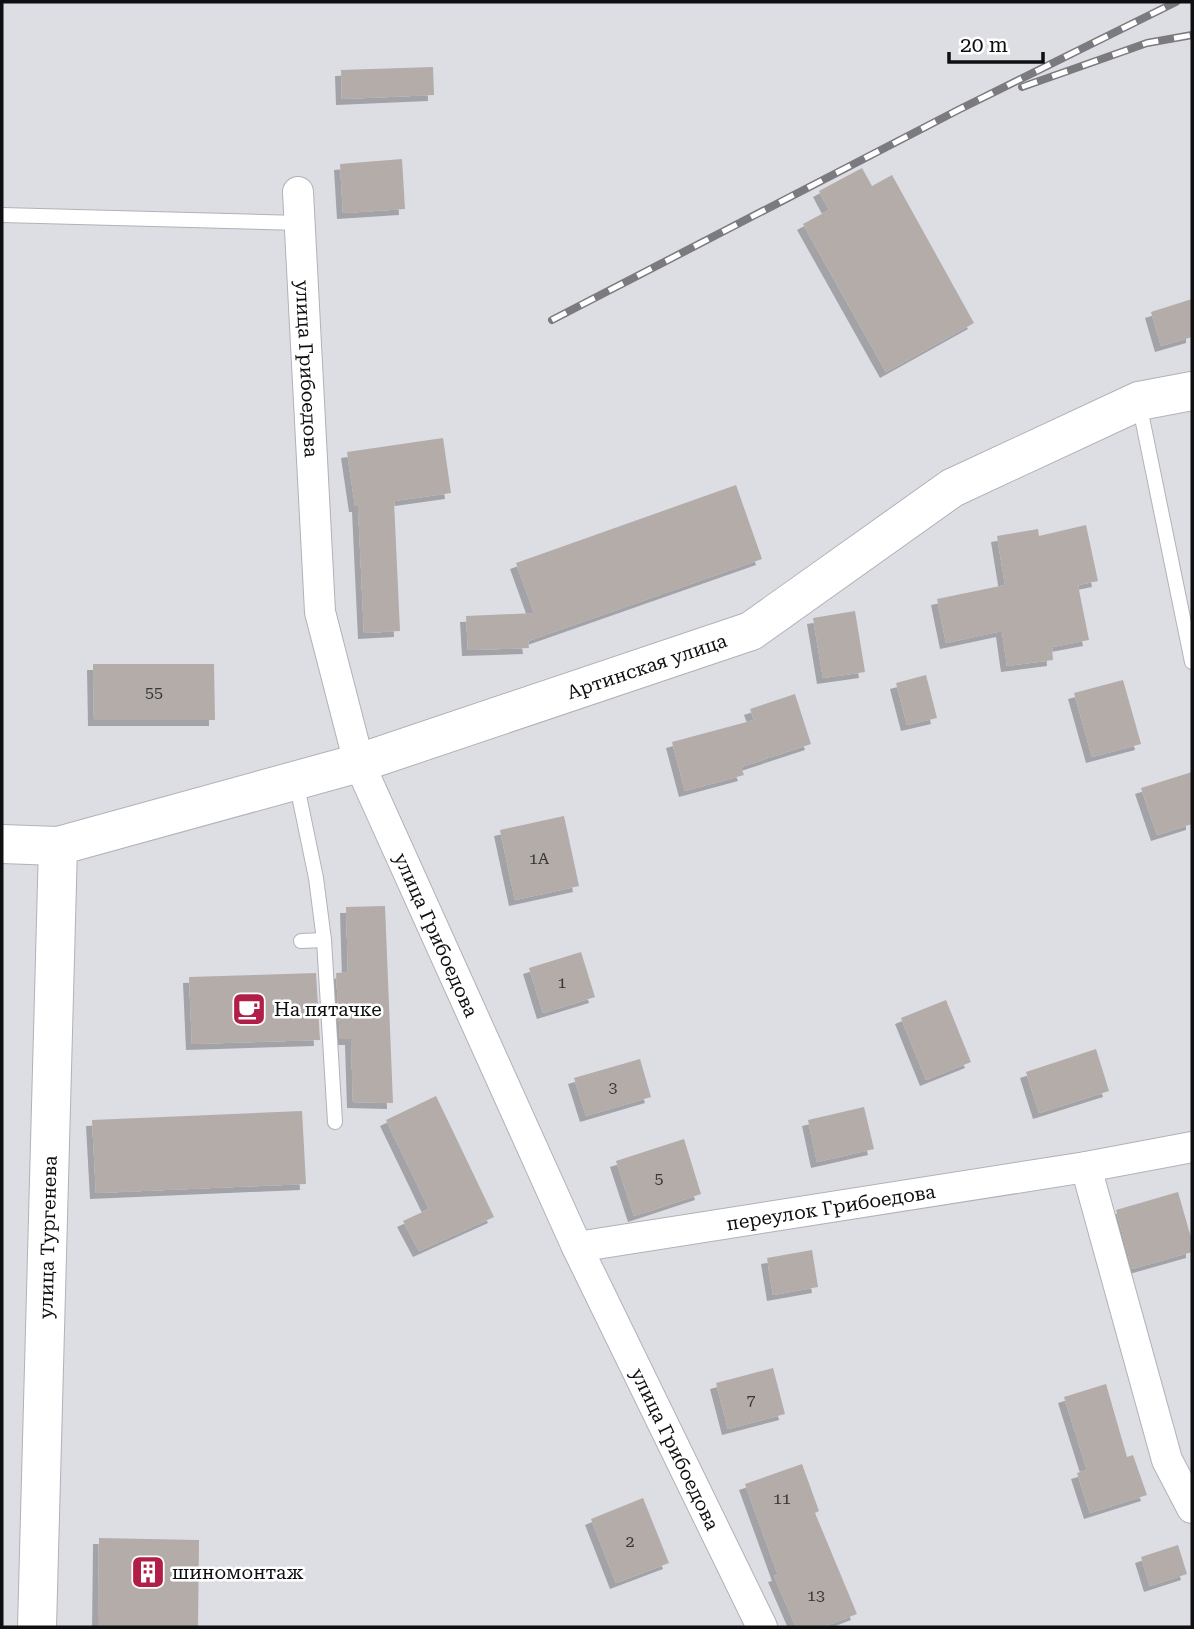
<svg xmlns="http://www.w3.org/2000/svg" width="1194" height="1629" font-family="'Roboto Serif',serif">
  <defs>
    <filter id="shadow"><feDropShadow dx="-6" dy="6" stdDeviation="0" flood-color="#0004"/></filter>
  </defs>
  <rect width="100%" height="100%" fill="#dddde4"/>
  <g fill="#b3aca9" filter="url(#shadow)">
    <path d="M 433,67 L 434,95 L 342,99 L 341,70 Z"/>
    <path d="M 402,159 L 405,209 L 343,213 L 340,164 Z"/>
    <path d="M 862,168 L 872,186 L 892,175 L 974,323 L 886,372 L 803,224 L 829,210 L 819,191 Z"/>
    <path d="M 1192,299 L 1192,337 L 1161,346 L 1151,312 Z"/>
    <path d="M 443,438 L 451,493 L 394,501 L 400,631 L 364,633 L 358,506 L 355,506 L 347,452 Z"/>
    <path d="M 736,485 L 762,559 L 528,641 L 529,648 L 468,650 L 466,616 L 534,613 L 516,563 Z"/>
    <path d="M 1086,525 L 1098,581 L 1078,585 L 1089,640 L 1052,647 L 1053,660 L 1007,666 L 1002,631 L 946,643 L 937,599 L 1005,585 L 997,536 L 1038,529 L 1039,536 Z"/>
    <path d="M 855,611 L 865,672 L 823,678 L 813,618 Z"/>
    <path d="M 93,664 L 214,664 L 215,720 L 94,720 Z"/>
    <path d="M 926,675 L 937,718 L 907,725 L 896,683 Z"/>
    <path d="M 1123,680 L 1141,744 L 1092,757 L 1074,693 Z"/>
    <path d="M 795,694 L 811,744 L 741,767 L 744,775 L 685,791 L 672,742 L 754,720 L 750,709 Z"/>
    <path d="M 1192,772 L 1192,824 L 1157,835 L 1141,788 Z"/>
    <path d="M 564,816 L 579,886 L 515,900 L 500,830 Z"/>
    <path d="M 385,906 L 393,1103 L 353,1102 L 351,1039 L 340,1039 L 336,973 L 348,972 L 346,907 Z"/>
    <path d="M 581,952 L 595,997 L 543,1013 L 529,968 Z"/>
    <path d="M 316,973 L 320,1040 L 192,1044 L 189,977 Z"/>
    <path d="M 946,1000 L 971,1062 L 926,1080 L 901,1018 Z"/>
    <path d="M 1096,1049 L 1109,1091 L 1039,1113 L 1026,1072 Z"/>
    <path d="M 640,1059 L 651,1097 L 586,1116 L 574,1078 Z"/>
    <path d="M 436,1096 L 494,1217 L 419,1251 L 403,1221 L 429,1209 L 386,1120 Z"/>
    <path d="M 864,1107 L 874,1149 L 817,1162 L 808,1120 Z"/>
    <path d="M 302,1111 L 306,1184 L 96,1193 L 92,1120 Z"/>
    <path d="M 684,1139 L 701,1194 L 634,1216 L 616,1161 Z"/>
    <path d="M 1178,1192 L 1192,1241 L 1192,1252 L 1132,1269 L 1116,1210 Z"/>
    <path d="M 812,1250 L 818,1287 L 773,1295 L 767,1258 Z"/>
    <path d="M 773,1368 L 785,1414 L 728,1429 L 716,1383 Z"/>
    <path d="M 1106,1384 L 1127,1457 L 1133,1455 L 1147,1495 L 1090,1513 L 1077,1473 L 1087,1470 L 1064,1397 Z"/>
    <path d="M 802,1464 L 819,1511 L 815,1513 L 857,1614 L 823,1627 L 796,1627 L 774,1576 L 778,1575 L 745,1484 Z"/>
    <path d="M 643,1498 L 669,1563 L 616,1583 L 591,1519 Z"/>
    <path d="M 99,1538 L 199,1540 L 198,1627 L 98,1627 Z"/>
    <path d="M 1178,1545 L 1187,1574 L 1150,1586 L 1141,1557 Z"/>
  </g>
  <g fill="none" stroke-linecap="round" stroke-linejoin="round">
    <g stroke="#b1b2b8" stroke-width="16">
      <g id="lane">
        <path d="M 2,215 L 299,223"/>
        <path d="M 1139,403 L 1192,662"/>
        <path d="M 296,781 L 316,878 L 324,940 L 335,1122"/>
        <path d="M 301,941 L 324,940"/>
      </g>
    </g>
    <g stroke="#b1b2b8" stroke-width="32">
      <g id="street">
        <path id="s1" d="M 298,192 L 320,612 L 359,763 L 577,1247 L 762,1627"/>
        <path d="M 1086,1167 L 1167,1460 L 1192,1508"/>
        <path id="s2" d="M 577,1247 L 1086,1167 L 1192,1147"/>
      </g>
    </g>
    <g stroke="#b1b2b8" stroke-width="40">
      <g id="secondary">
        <path id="s3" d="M 2,844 L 58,846 L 359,763 L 751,631 L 952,488 L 1139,401 L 1192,391"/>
        <path id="s4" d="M 37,1627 L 58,846"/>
      </g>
    </g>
    <use href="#lane" stroke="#fff" stroke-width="14"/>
    <use href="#street" stroke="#fff" stroke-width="30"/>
    <use href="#secondary" stroke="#fff" stroke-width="38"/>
    <g stroke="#7a7a7f" stroke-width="8">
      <g id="rail">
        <path d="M 1022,87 L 1147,43 L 1192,35"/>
        <path d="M 552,320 L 960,109 L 1176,2"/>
      </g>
    </g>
    <use href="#rail" stroke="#fff" stroke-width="5" stroke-dasharray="16" stroke-linecap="butt"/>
  </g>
  <defs>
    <g id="cafe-square" transform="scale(1.75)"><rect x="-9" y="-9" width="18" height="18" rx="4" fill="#b11f48" stroke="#fff"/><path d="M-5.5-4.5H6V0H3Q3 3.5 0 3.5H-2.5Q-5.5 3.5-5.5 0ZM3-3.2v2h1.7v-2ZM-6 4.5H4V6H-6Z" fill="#fff"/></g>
    <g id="building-square" transform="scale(1.75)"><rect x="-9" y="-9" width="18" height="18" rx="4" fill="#b11f48" stroke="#fff"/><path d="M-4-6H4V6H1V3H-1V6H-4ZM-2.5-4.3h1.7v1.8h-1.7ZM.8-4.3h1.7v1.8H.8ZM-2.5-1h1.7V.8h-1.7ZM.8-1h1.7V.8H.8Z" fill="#fff"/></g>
  </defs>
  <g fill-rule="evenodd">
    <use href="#cafe-square" x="249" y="1009"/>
    <use href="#building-square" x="148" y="1572"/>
  </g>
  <g text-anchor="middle" stroke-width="5" stroke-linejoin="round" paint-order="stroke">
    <g font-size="16" fill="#373637">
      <text x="154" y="698">55</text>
      <text x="539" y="864">1А</text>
      <text x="562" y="988">1</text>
      <text x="613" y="1093">3</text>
      <text x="659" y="1184">5</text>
      <text x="751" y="1405">7</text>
      <text x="782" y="1504">11</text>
      <text x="630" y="1547">2</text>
      <text x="816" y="1601">13</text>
    </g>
    <g font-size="19" fill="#0e0f11" stroke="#fff">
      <text dy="7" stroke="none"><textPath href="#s1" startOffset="177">улица Грибоедова</textPath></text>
      <text dy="7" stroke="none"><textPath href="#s3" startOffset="672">Артинская улица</textPath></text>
      <text dy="7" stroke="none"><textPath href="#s1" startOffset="765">улица Грибоедова</textPath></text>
      <text dy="7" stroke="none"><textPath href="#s2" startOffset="257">переулок Грибоедова</textPath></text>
      <text dy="7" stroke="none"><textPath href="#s4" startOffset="390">улица Тургенева</textPath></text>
      <text dy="7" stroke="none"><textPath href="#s1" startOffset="1332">улица Грибоедова</textPath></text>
    </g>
    <g font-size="19" fill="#0e0f11" stroke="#fff" text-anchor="start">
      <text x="274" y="1016">На пятачке</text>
      <text x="172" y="1579">шиномонтаж</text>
    </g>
  </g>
  <rect width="1194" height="1629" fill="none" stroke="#0e0f11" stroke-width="7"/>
  <path d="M949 52v10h94v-10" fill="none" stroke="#0e0f11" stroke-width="3.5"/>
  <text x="960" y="52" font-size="21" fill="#0e0f11" stroke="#ffffff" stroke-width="5" paint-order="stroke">20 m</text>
</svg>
